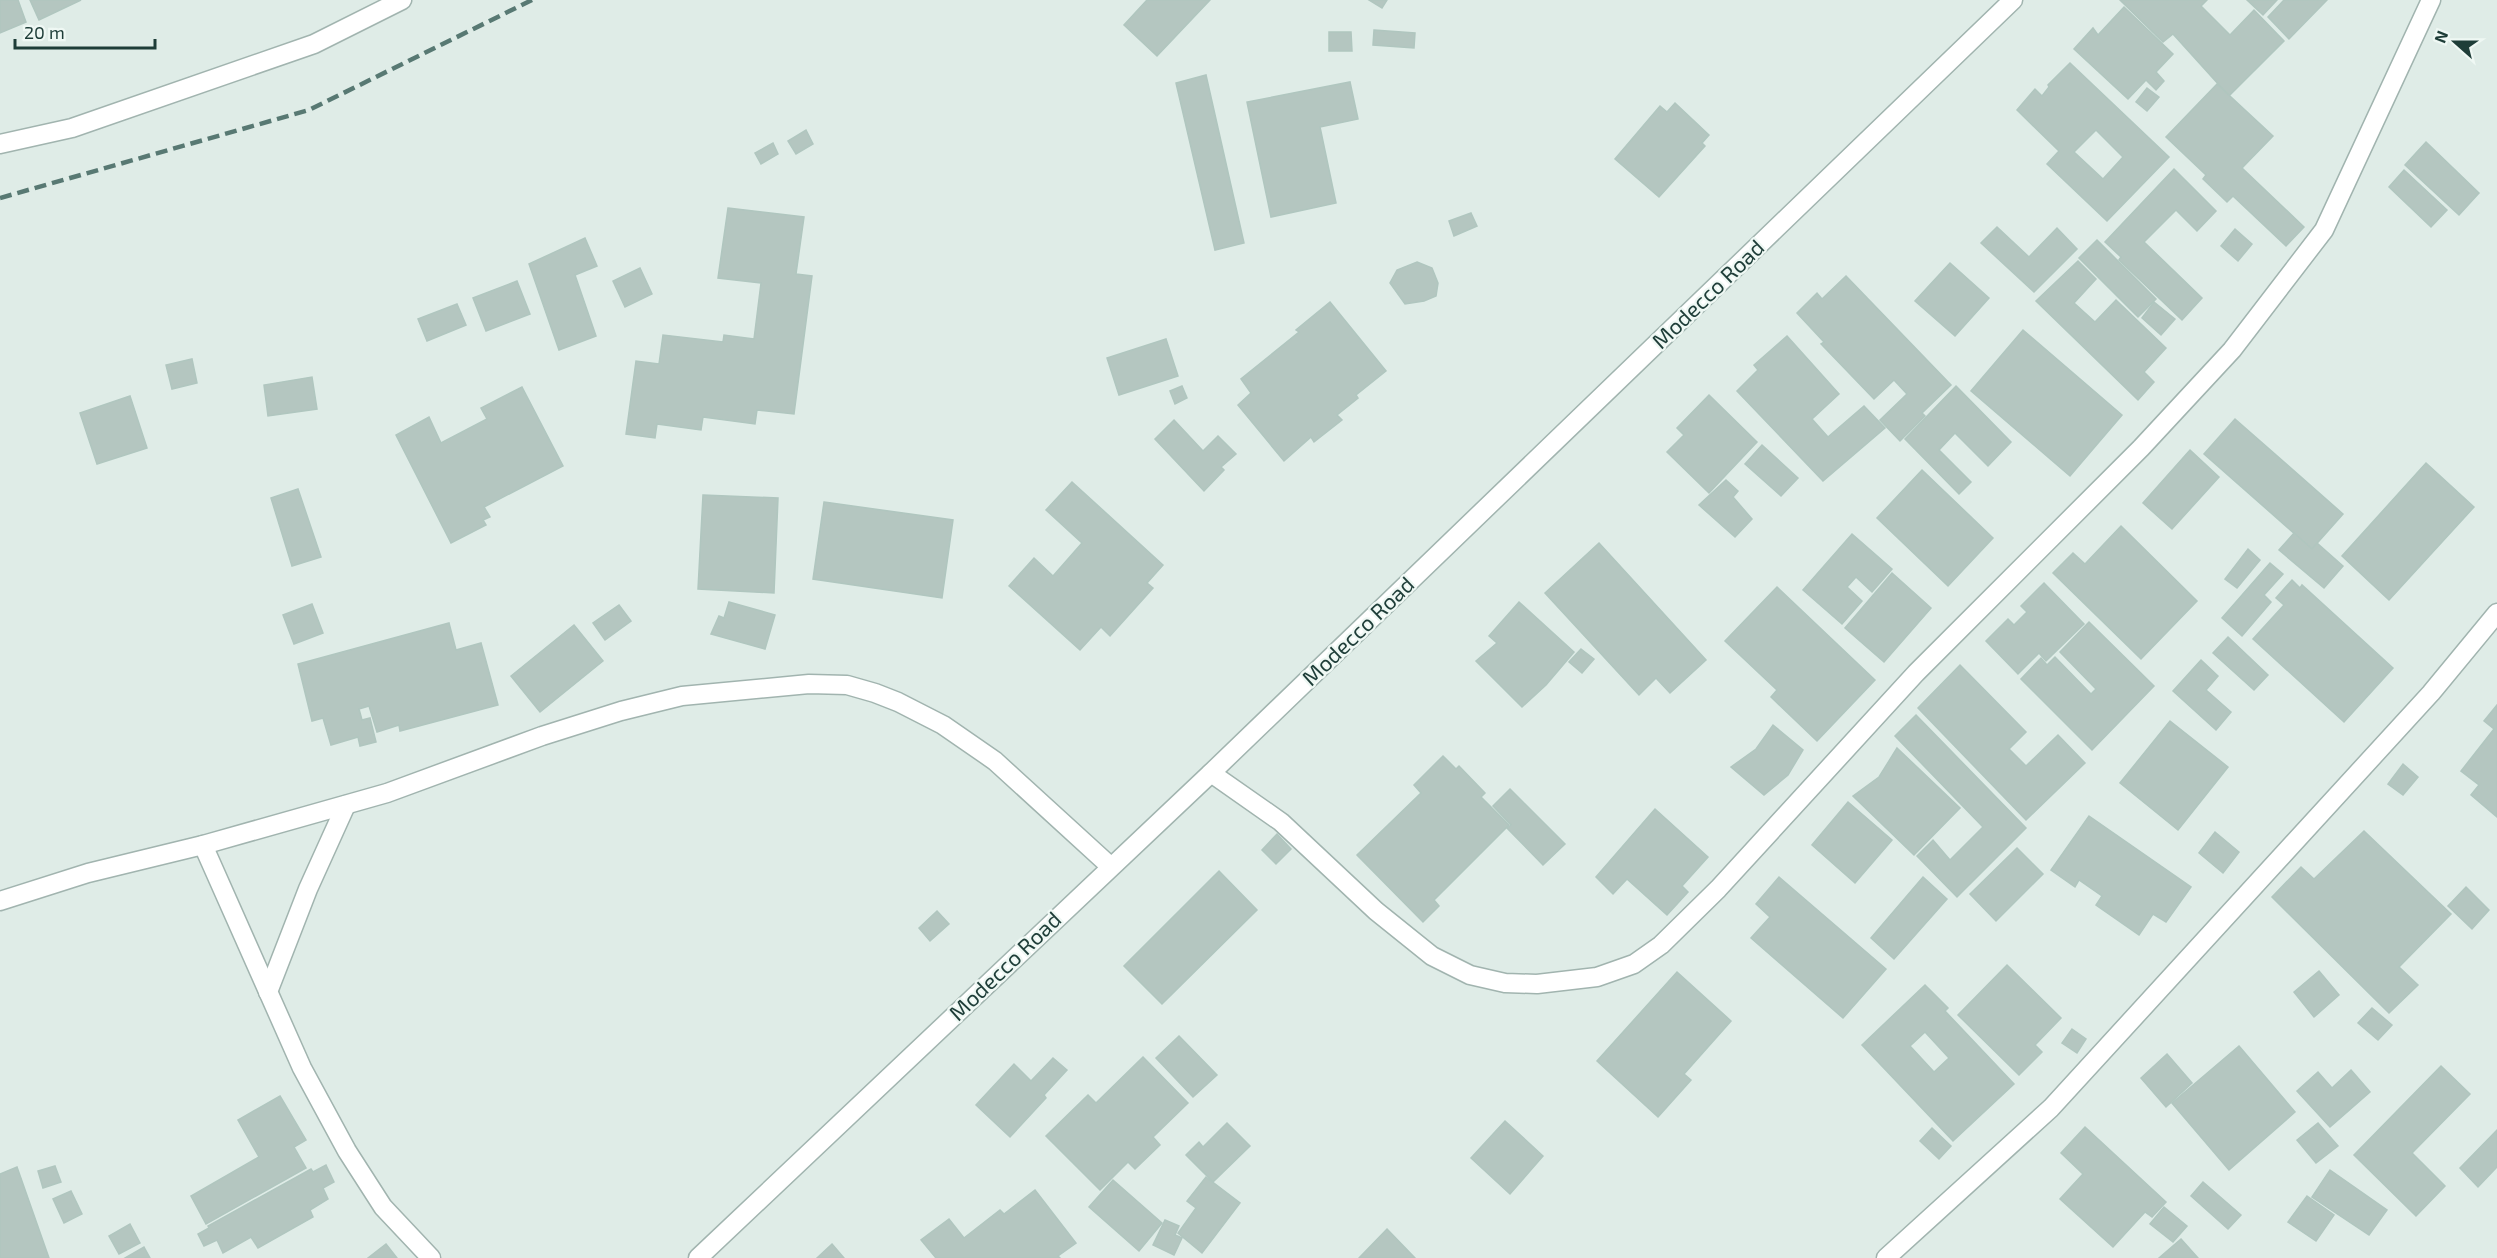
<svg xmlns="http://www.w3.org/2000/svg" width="2497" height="1258" font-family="'Exo 2',sans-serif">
  <rect width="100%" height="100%" fill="#dfece7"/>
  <g fill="#b4c6c0" stroke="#b0c6bf" stroke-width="1.5" fill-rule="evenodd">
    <path d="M 0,0 L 18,0 L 26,22 L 0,33 Z"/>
    <path d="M 30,0 L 81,0 L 39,20 Z"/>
    <path d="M 1147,0 L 1210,0 L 1157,56 L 1124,25 Z"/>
    <path d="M 1369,0 L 1387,0 L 1382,8 Z"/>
    <path d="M 2120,0 L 2207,0 L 2201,6 L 2230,35 L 2254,10 L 2284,41 L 2229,96 L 2173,34 L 2163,42 Z"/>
    <path d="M 2247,0 L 2277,0 L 2263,15 Z"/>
    <path d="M 2284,0 L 2327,0 L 2289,39 L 2268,17 Z"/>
    <path d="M 2124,7 L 2173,54 L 2156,72 L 2164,81 L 2156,90 L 2146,80 L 2128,99 L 2074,49 L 2093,28 L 2098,35 Z"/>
    <path d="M 1374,30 L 1415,33 L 1414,48 L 1373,45 Z"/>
    <path d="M 1329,32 L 1351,32 L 1352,51 L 1329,51 Z"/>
    <path d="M 2070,63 L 2169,157 L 2107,221 L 2047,164 L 2059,151 L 2017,110 L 2035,89 L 2042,96 L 2049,87 L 2048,85 ZM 2096,130 L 2123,157 L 2103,179 L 2074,152 Z"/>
    <path d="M 1206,75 L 1244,243 L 1215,250 L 1176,83 Z"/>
    <path d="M 1350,82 L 1358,119 L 1320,127 L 1336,203 L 1271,217 L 1247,102 Z"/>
    <path d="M 2217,84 L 2273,136 L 2242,168 L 2304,227 L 2286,246 L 2233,196 L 2227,202 L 2203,179 L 2206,175 L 2166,137 Z"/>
    <path d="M 2147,88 L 2159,97 L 2147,111 L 2136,102 Z"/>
    <path d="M 1675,103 L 1709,135 L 1702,143 L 1705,146 L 1659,197 L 1615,159 L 1660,106 L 1667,112 Z"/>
    <path d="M 806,130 L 813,144 L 796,154 L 788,141 Z"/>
    <path d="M 2426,142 L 2479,193 L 2459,215 L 2405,165 Z"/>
    <path d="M 773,143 L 778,154 L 761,164 L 755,153 Z"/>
    <path d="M 2174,169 L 2216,211 L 2197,231 L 2176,210 L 2144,242 L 2202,298 L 2182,320 L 2119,260 L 2121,257 L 2105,242 Z"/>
    <path d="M 2404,170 L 2447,210 L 2431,227 L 2389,187 Z"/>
    <path d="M 728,208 L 804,217 L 796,274 L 812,276 L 794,414 L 757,410 L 755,424 L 703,417 L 701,430 L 657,424 L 655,438 L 626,434 L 636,361 L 659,364 L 663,335 L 723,342 L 724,335 L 754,339 L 761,283 L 718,278 Z"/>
    <path d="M 1471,213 L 1477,226 L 1454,236 L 1449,221 Z"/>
    <path d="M 1997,227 L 2029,257 L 2057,228 L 2077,249 L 2034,292 L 1981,243 Z"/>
    <path d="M 2235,229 L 2252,244 L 2238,261 L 2221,246 Z"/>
    <path d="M 585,238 L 597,266 L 575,275 L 596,336 L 559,350 L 529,264 Z"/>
    <path d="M 2097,240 L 2156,299 L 2138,317 L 2079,258 Z"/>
    <path d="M 2078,261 L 2096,279 L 2074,303 L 2095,322 L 2116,300 L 2166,348 L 2144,372 L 2154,382 L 2138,400 L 2036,301 Z"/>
    <path d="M 1417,262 L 1432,268 L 1438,283 L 1436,296 L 1424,301 L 1405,304 L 1390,283 L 1397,270 Z"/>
    <path d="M 1950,263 L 1989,298 L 1955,336 L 1915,301 Z"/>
    <path d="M 640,268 L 652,294 L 625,307 L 613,281 Z"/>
    <path d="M 1846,276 L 1951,385 L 1922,413 L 1925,416 L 1900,441 L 1880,420 L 1907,394 L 1894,380 L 1874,399 L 1821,344 L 1824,342 L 1797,313 L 1817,293 L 1822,299 Z"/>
    <path d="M 517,281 L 530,314 L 486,331 L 473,298 Z"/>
    <path d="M 1330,302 L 1386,371 L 1356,395 L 1358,398 L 1337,415 L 1342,420 L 1314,442 L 1311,437 L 1284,461 L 1238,405 L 1251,393 L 1241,379 L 1299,332 L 1296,330 Z"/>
    <path d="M 2154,302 L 2175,319 L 2161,335 L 2142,318 Z"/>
    <path d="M 457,304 L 466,325 L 427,341 L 418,319 Z"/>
    <path d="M 2023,330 L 2122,415 L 2070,476 L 1971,391 Z"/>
    <path d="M 1787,336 L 1839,394 L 1812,419 L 1828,437 L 1864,406 L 1885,428 L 1823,481 L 1737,391 L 1758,370 L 1754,365 Z"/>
    <path d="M 1166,339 L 1178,376 L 1119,395 L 1107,358 Z"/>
    <path d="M 192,359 L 197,383 L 172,389 L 166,365 Z"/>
    <path d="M 312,377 L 317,409 L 268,416 L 264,385 Z"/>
    <path d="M 1182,386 L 1187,398 L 1175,404 L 1170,391 Z"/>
    <path d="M 1956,386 L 2011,442 L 1988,466 L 1955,433 L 1939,450 L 1971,482 L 1959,494 L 1905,439 Z"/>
    <path d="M 522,387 L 563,466 L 484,507 L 490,517 L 483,520 L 486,525 L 451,543 L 396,435 L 429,417 L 441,443 L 487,419 L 481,408 Z"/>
    <path d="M 1709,395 L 1757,442 L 1709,493 L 1667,452 L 1684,435 L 1677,428 Z"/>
    <path d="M 130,396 L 147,448 L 97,464 L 80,413 Z"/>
    <path d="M 2235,419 L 2343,514 L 2312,549 L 2204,454 Z"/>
    <path d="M 1174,420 L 1203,451 L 1218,436 L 1236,454 L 1221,467 L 1224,470 L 1204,491 L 1155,439 Z"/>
    <path d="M 1762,445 L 1798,478 L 1781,496 L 1745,464 Z"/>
    <path d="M 2190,450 L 2219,477 L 2172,529 L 2143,503 Z"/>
    <path d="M 2426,463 L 2474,507 L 2389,600 L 2342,556 Z"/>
    <path d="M 1922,470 L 1993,538 L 1948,586 L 1877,518 Z"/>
    <path d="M 1726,480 L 1738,491 L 1733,497 L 1752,519 L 1735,537 L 1699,505 Z"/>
    <path d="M 1072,482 L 1163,565 L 1147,583 L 1153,588 L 1110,636 L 1101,627 L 1080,650 L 1009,586 L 1034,558 L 1053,576 L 1082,543 L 1046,510 Z"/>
    <path d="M 298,489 L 321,557 L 292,566 L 271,498 Z"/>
    <path d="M 703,495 L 778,498 L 774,593 L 698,589 Z"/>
    <path d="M 824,502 L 953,520 L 942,598 L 813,579 Z"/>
    <path d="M 2121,526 L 2197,601 L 2141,659 L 2053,573 L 2073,553 L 2085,564 Z"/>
    <path d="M 2294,533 L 2312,549 L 2317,543 L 2343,566 L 2324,588 L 2279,550 Z"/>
    <path d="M 1852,534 L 1892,569 L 1872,592 L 1856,577 L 1847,587 L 1862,601 L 1842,624 L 1803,590 Z"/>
    <path d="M 1599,543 L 1706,660 L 1670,693 L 1656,678 L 1639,695 L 1545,593 Z"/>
    <path d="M 2248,549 L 2260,560 L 2237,588 L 2225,579 Z"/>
    <path d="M 2270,563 L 2283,574 L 2264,595 L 2271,602 L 2242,636 L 2222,618 Z"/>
    <path d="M 1892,573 L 1931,608 L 1884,662 L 1845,628 Z"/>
    <path d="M 2292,580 L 2300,588 L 2302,585 L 2393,668 L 2344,722 L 2253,639 L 2284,605 L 2276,598 Z"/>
    <path d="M 2044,583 L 2084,624 L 2046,661 L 2039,653 L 2018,674 L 1986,641 L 2008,619 L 2014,625 L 2027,612 L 2021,606 Z"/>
    <path d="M 1777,587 L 1875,680 L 1817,741 L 1771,697 L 1777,690 L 1725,641 Z"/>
    <path d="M 729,602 L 775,615 L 765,649 L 711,634 L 719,616 L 724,618 Z"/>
    <path d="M 1519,602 L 1574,652 L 1546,685 L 1522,707 L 1476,661 L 1497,643 L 1489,636 Z"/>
    <path d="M 312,604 L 323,633 L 294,644 L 283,615 Z"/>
    <path d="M 619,605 L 631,621 L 605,640 L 593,623 Z"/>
    <path d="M 2089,622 L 2154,686 L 2092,750 L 2021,679 L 2041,658 L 2047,665 L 2055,657 L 2091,694 L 2096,689 L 2060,652 Z"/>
    <path d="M 449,623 L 456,650 L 481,643 L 498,705 L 400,731 L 399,725 L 377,732 L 369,706 L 359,709 L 362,720 L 370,718 L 376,742 L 360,746 L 358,737 L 331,745 L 323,718 L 312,721 L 298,664 Z"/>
    <path d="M 574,625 L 603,661 L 540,712 L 511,676 Z"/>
    <path d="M 2228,637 L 2268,675 L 2254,690 L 2213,653 Z"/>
    <path d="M 1581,649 L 1594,659 L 1582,673 L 1569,662 Z"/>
    <path d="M 2201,660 L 2218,676 L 2206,690 L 2231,712 L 2216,730 L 2173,691 Z"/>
    <path d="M 1960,665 L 2026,732 L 2009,749 L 2026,766 L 2058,735 L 2085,763 L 2026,820 L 1918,708 Z"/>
    <path d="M 2497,705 L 2497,817 L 2471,795 L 2479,785 L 2461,771 L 2494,729 L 2484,721 Z"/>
    <path d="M 1916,715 L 2026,828 L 1957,897 L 1917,856 L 1933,840 L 1950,860 L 1983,827 L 1895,736 Z"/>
    <path d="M 2170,721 L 2228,767 L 2178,830 L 2120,783 Z"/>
    <path d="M 1773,725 L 1803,750 L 1788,775 L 1764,795 L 1731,767 L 1756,749 Z"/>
    <path d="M 1897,748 L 1960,808 L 1914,855 L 1853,796 L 1879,777 Z"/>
    <path d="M 1443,756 L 1456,769 L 1459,766 L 1485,793 L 1481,797 L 1509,825 L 1434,900 L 1439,906 L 1423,922 L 1357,855 L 1421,793 L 1414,785 Z"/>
    <path d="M 2403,764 L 2418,777 L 2403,795 L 2388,784 Z"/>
    <path d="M 1510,789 L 1565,844 L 1543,865 L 1507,828 L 1511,825 L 1493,806 Z"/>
    <path d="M 1848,802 L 1892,840 L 1855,883 L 1812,845 Z"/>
    <path d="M 1655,809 L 1708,857 L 1682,886 L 1688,892 L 1667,915 L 1627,879 L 1613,894 L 1596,877 Z"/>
    <path d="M 2089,816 L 2191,887 L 2166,922 L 2153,914 L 2139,935 L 2096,905 L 2102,896 L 2079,880 L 2075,887 L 2051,870 Z"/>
    <path d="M 2364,831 L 2451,914 L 2399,967 L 2418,985 L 2389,1013 L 2272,897 L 2301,867 L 2314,879 Z"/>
    <path d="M 2215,832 L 2239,852 L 2223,873 L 2199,853 Z"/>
    <path d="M 1277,834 L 1291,849 L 1276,864 L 1262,850 Z"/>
    <path d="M 2017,848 L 2043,874 L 1996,921 L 1970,894 Z"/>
    <path d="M 1219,871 L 1257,910 L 1162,1004 L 1124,966 Z"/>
    <path d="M 1779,877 L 1886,969 L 1843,1018 L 1751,938 L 1770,917 L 1756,904 Z"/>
    <path d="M 1923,877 L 1947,899 L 1894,959 L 1871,938 Z"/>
    <path d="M 2466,887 L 2489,910 L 2472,929 L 2448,906 Z"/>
    <path d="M 937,911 L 949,924 L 930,941 L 919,928 Z"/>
    <path d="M 2007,965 L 2061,1018 L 2035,1045 L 2042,1052 L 2019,1075 L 1958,1015 Z"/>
    <path d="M 2319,971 L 2339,995 L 2314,1017 L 2294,992 Z"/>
    <path d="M 1677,972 L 1731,1021 L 1684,1074 L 1691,1080 L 1658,1117 L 1597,1061 Z"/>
    <path d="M 1925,985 L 1948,1008 L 1945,1011 L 2014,1084 L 1953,1141 L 1862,1045 ZM 1925,1032 L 1949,1058 L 1934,1072 L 1910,1046 Z"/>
    <path d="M 2372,1008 L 2392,1025 L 2378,1040 L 2358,1023 Z"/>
    <path d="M 2072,1029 L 2086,1039 L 2077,1053 L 2062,1043 Z"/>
    <path d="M 1179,1036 L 1217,1075 L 1193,1097 L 1156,1058 Z"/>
    <path d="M 2239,1046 L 2295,1112 L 2229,1170 L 2172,1103 Z"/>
    <path d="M 2167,1054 L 2192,1083 L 2166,1107 L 2141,1078 Z"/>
    <path d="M 1143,1057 L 1188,1103 L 1153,1137 L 1160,1145 L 1135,1169 L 1128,1162 L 1100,1190 L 1046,1136 L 1088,1095 L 1096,1103 Z"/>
    <path d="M 1053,1058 L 1067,1070 L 1044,1095 L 1046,1098 L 1010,1137 L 976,1105 L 1014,1064 L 1031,1081 Z"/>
    <path d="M 2441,1066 L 2470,1094 L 2412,1153 L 2445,1186 L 2416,1216 L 2354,1155 Z"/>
    <path d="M 2351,1070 L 2370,1092 L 2330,1127 L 2297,1091 L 2318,1072 L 2332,1088 Z"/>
    <path d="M 280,1096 L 306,1140 L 294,1147 L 306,1168 L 206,1224 L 191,1196 L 259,1157 L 238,1120 Z"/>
    <path d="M 1505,1121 L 1543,1156 L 1510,1194 L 1471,1158 Z"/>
    <path d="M 1227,1123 L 1250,1146 L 1213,1182 L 1186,1155 L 1199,1142 L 1203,1147 Z"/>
    <path d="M 2318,1123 L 2338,1146 L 2316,1163 L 2297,1140 Z"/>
    <path d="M 2085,1127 L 2166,1202 L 2152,1217 L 2145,1212 L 2113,1247 L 2060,1199 L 2083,1174 L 2061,1153 Z"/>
    <path d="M 1932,1128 L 1951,1146 L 1939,1159 L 1920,1141 Z"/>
    <path d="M 2497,1130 L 2497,1167 L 2478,1187 L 2460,1168 Z"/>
    <path d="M 326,1165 L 334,1182 L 323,1188 L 328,1199 L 310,1210 L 313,1217 L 258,1248 L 251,1237 L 223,1253 L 217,1240 L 204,1246 L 198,1234 L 209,1228 L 208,1226 L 311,1169 L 313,1172 Z"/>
    <path d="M 55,1166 L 61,1182 L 43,1188 L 38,1171 Z"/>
    <path d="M 17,1167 L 49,1258 L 0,1258 L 0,1174 Z"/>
    <path d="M 2330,1170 L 2387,1210 L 2369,1235 L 2312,1197 Z"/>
    <path d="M 1206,1177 L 1240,1203 L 1202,1253 L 1178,1233 L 1196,1208 L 1187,1201 Z"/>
    <path d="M 1113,1180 L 1162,1223 L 1139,1251 L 1089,1207 Z"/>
    <path d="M 2203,1182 L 2241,1215 L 2228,1229 L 2191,1196 Z"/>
    <path d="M 1035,1190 L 1076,1243 L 1058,1256 L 1060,1258 L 936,1258 L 921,1240 L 949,1219 L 964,1238 L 1000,1210 L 1004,1214 Z"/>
    <path d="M 71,1191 L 82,1214 L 64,1223 L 53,1199 Z"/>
    <path d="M 2307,1196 L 2334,1215 L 2316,1241 L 2288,1222 Z"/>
    <path d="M 2164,1207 L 2187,1226 L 2173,1242 L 2150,1224 Z"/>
    <path d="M 1165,1220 L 1179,1226 L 1175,1235 L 1182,1238 L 1174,1255 L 1153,1245 Z"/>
    <path d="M 130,1224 L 140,1243 L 119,1254 L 109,1236 Z"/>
    <path d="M 1387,1229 L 1415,1258 L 1359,1258 Z"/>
    <path d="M 2181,1239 L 2198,1258 L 2159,1258 Z"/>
    <path d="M 386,1244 L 397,1258 L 368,1258 Z"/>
    <path d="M 832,1244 L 844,1258 L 817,1258 Z"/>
    <path d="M 144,1247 L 150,1258 L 125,1258 Z"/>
  </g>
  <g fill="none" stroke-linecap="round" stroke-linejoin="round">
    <g stroke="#a1b4af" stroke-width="21">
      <g id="minor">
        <path d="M 0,144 L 72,128 L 314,44 L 402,0"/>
        <path d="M 1211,773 L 1281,822 L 1376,911 L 1432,956 L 1470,975 L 1505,983 L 1537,984 L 1597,977 L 1634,964 L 1661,945 L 1718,889 L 1916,673 L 2141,448 L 2232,350 L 2324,230 L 2431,0"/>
        <path d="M 203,845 L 302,1068 L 347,1151 L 383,1207 L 431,1258"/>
        <path d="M 0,901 L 88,873 L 203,845 L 387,793 L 542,736 L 621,711 L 682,696 L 809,684 L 847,685 L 875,693 L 898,702 L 943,725 L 995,761 L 1110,866"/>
        <path d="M 268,992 L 308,889 L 346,805"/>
        <path d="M 698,1258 L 1211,773 L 2013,0"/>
        <path d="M 1886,1258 L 2051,1108 L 2431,693 L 2497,613"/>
      </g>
    </g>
    <use href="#minor" stroke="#fff" stroke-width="18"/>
    <path stroke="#587973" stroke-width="4.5" stroke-dasharray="12 6" stroke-linecap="butt" d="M 0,198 L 309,110 L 532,0"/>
  </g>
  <g text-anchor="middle" stroke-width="4.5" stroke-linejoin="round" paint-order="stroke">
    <g font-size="22" fill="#1e3d38" stroke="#eff8f4">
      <text transform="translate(1708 294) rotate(-44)" y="8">Modecco Road</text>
      <text transform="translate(1358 631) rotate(-44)" y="8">Modecco Road</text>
      <text transform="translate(1005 966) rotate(-44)" y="8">Modecco Road</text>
    </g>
  </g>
  <g transform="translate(2455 42) rotate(291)" stroke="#eff8f4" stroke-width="4.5" paint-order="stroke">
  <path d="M0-4.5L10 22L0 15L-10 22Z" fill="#1e3d38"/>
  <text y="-9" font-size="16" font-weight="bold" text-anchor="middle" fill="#1e3d38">N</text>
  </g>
  <path d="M15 39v9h140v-9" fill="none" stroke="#1e3d38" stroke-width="3"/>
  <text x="24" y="39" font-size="18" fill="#1e3d38" stroke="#eff8f4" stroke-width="4.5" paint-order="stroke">20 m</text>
</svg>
